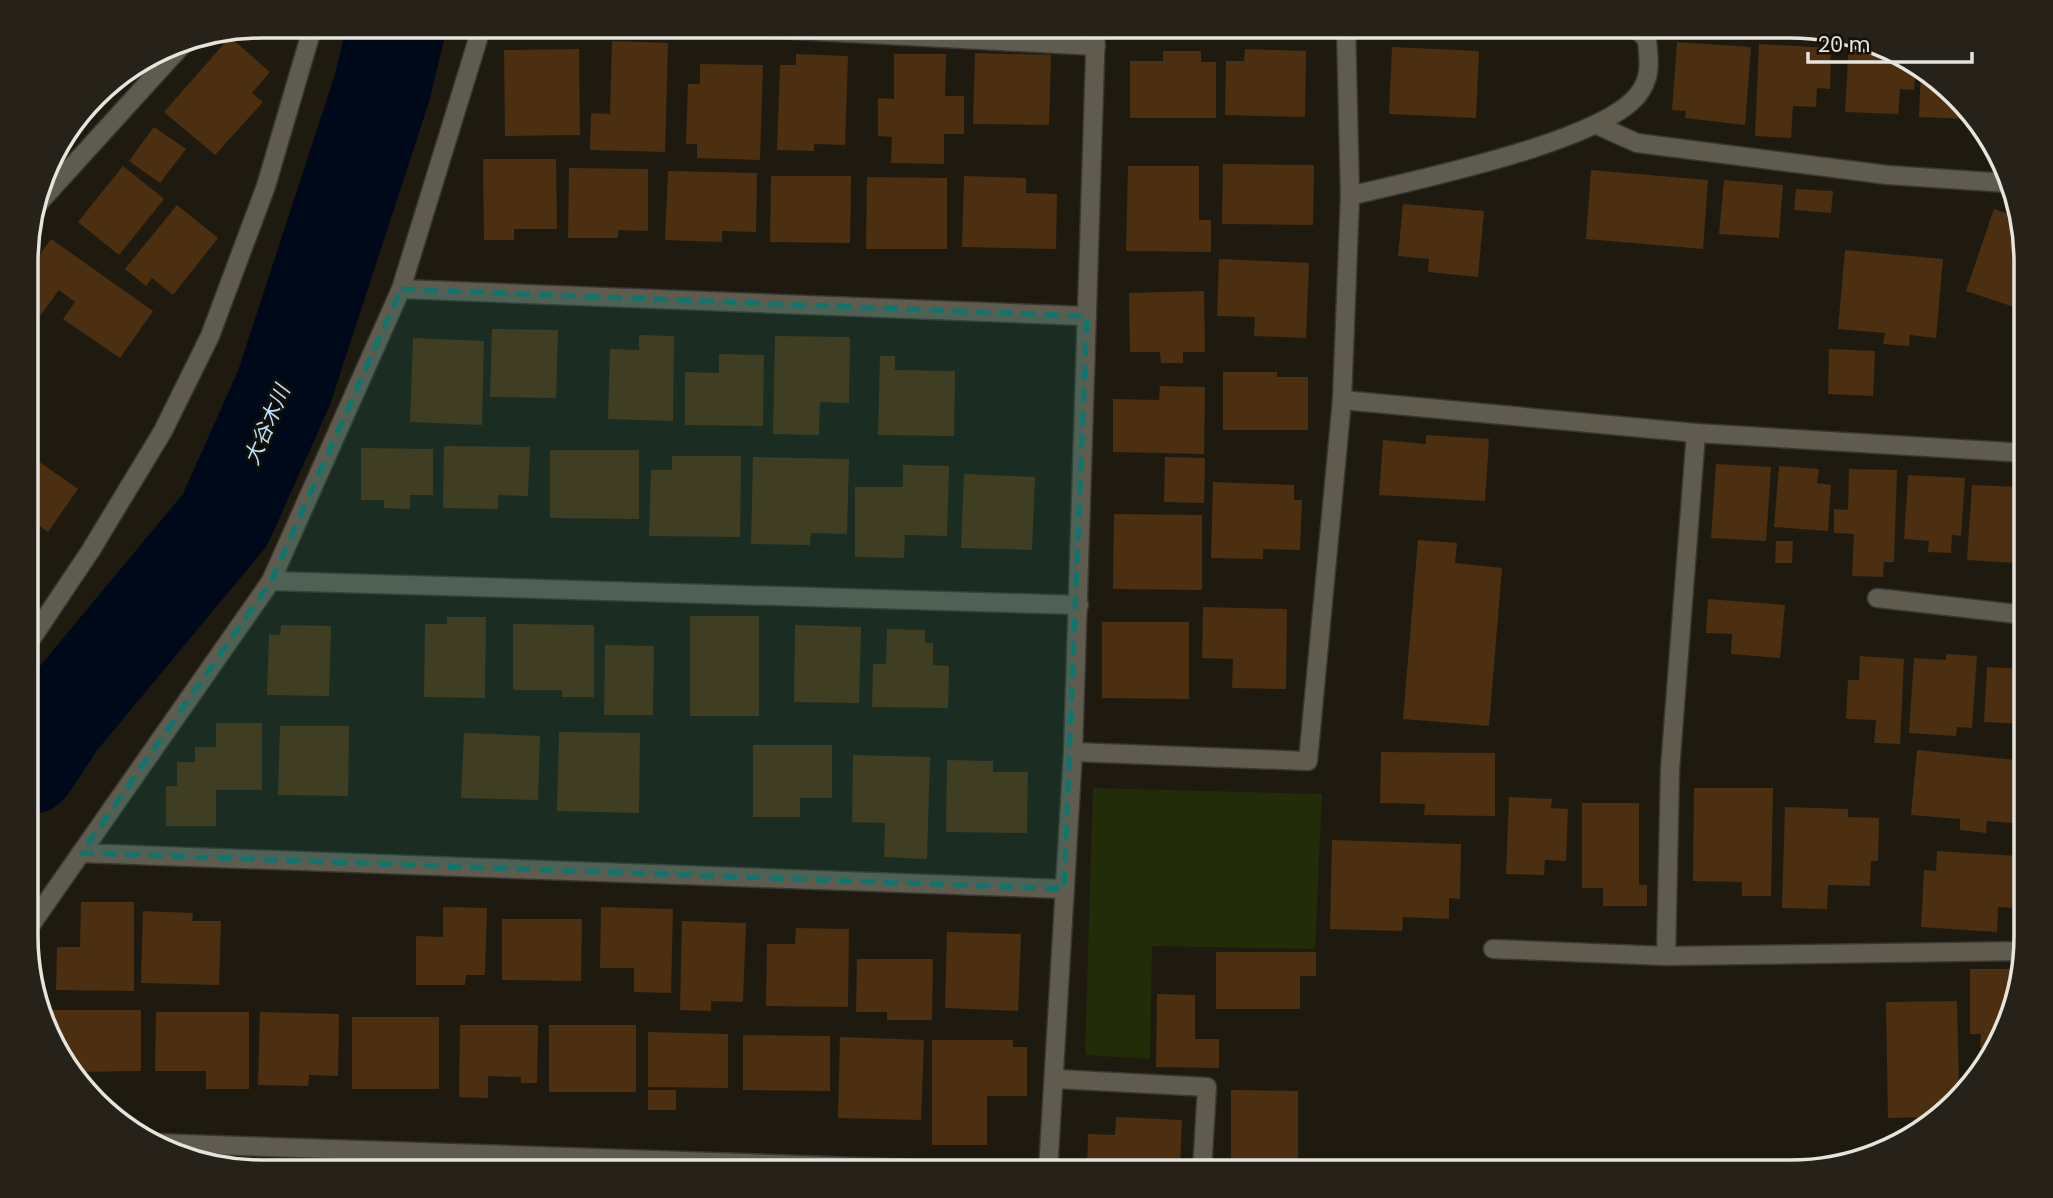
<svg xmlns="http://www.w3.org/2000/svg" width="2053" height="1198" font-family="Poppins,'Noto Sans JP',sans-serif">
  <rect width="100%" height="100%" fill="#1f1a10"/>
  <path fill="#232c09" d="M 1093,788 L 1322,794 L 1315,949 L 1152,946 L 1150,1059 L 1085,1055 Z"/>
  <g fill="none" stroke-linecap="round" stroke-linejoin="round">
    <path stroke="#00091a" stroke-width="98" d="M 28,766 L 57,722 L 225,520 L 284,388 L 382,88 L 397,26"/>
  </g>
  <g fill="#4b2f10">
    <path d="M 230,37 L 270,72 L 252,93 L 263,102 L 215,155 L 164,112 Z"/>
    <path d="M 612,41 L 668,43 L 665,152 L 590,150 L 591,113 L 610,114 Z"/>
    <path d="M 1677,42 L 1751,47 L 1745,125 L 1685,118 L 1686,111 L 1672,110 Z"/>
    <path d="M 1849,42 L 1895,54 L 1895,58 L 1909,58 L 1916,65 L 1914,90 L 1900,89 L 1898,114 L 1845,112 Z"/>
    <path d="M 1759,44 L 1831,48 L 1830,89 L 1817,88 L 1816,107 L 1793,106 L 1791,138 L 1755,136 Z"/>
    <path d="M 1392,47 L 1479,51 L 1476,118 L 1389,114 Z"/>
    <path d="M 579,49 L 580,135 L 505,136 L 504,50 Z"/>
    <path d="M 1245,49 L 1306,51 L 1305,117 L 1225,115 L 1226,61 L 1244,61 Z"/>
    <path d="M 1163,51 L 1201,51 L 1201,62 L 1216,62 L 1216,118 L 1130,118 L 1130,61 L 1163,61 Z"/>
    <path d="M 975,53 L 1051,55 L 1049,125 L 973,124 Z"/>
    <path d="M 796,54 L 848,56 L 845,145 L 814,144 L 814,151 L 777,150 L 780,65 L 796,65 Z"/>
    <path d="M 894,54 L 946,54 L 945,96 L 964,96 L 964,134 L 944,134 L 944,164 L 891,163 L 892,137 L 878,136 L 878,98 L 894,99 Z"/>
    <path d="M 700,64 L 763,65 L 760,160 L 697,158 L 697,144 L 686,144 L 688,84 L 700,84 Z"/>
    <path d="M 1921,71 L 1969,119 L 1919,117 Z"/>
    <path d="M 154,127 L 186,149 L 160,183 L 129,161 Z"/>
    <path d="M 483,159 L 556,159 L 557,229 L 514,229 L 514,240 L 484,240 Z"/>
    <path d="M 1223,164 L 1314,165 L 1313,225 L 1222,224 Z"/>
    <path d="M 123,166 L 164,199 L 119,255 L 78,222 Z"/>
    <path d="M 1128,166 L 1199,166 L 1199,220 L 1211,220 L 1211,252 L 1126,251 Z"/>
    <path d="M 569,168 L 648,169 L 648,231 L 618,230 L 618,238 L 568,238 Z"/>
    <path d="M 1591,170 L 1708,180 L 1703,249 L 1586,239 Z"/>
    <path d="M 668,171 L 757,173 L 756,232 L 722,231 L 722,242 L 665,240 Z"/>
    <path d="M 771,176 L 851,176 L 850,243 L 770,242 Z"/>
    <path d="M 964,176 L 1026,178 L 1026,193 L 1057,194 L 1056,249 L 962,247 Z"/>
    <path d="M 867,177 L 947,178 L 947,249 L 866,249 Z"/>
    <path d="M 1724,180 L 1783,185 L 1779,238 L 1719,234 Z"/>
    <path d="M 1796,189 L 1833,191 L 1831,213 L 1794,210 Z"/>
    <path d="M 1403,204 L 1484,211 L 1478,277 L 1428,272 L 1429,259 L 1398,256 Z"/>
    <path d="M 177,205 L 218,238 L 173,295 L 152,278 L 146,286 L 125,269 Z"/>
    <path d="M 1994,209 L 2017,217 L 2026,247 L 2026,311 L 1966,291 Z"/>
    <path d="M 51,239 L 153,311 L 120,358 L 63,319 L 75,302 L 59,290 L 40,316 L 28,308 L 28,271 Z"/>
    <path d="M 1845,250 L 1943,259 L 1936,338 L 1910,335 L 1909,346 L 1883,344 L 1885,333 L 1838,329 Z"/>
    <path d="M 1219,259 L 1309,263 L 1306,338 L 1254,336 L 1255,317 L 1217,316 Z"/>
    <path d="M 1204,291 L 1205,352 L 1183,352 L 1183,363 L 1161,363 L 1160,352 L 1130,352 L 1129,293 Z"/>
    <path d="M 492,329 L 558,330 L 556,398 L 490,397 Z"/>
    <path d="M 639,335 L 674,336 L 673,421 L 608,419 L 610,349 L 639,350 Z"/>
    <path d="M 775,336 L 850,337 L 849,403 L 820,402 L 819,435 L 773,434 Z"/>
    <path d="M 413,338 L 484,341 L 482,425 L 410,422 Z"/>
    <path d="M 1829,349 L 1875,351 L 1873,396 L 1828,394 Z"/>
    <path d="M 719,354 L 764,355 L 763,426 L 685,425 L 685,372 L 719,373 Z"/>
    <path d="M 880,356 L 895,356 L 895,370 L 955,371 L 954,436 L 878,435 Z"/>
    <path d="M 1223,372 L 1277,372 L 1277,377 L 1308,377 L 1308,430 L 1223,430 Z"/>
    <path d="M 1160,386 L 1205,387 L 1204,454 L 1113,452 L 1113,399 L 1159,400 Z"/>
    <path d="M 1426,435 L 1489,439 L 1485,501 L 1379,495 L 1383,440 L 1426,444 Z"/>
    <path d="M 444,446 L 530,447 L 528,496 L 498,495 L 498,509 L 443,508 Z"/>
    <path d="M 361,448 L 433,449 L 433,495 L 410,495 L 410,509 L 384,508 L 384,500 L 361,500 Z"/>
    <path d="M 550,450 L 639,450 L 639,519 L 550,518 Z"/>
    <path d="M 28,454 L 78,489 L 48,532 L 28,518 Z"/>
    <path d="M 672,456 L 741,456 L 740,537 L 649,536 L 651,470 L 672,470 Z"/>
    <path d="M 753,457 L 849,459 L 847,534 L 811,533 L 810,545 L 751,544 Z"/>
    <path d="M 1165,457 L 1205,458 L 1204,503 L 1164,502 Z"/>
    <path d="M 1716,464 L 1771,467 L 1766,541 L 1711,538 Z"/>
    <path d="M 903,465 L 949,466 L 947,536 L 905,535 L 904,558 L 855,557 L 855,487 L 903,487 Z"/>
    <path d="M 1779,466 L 1819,469 L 1817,483 L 1831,485 L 1828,531 L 1774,527 Z"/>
    <path d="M 1849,469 L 1897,470 L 1894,562 L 1884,562 L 1883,577 L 1852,576 L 1854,534 L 1834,533 L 1834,509 L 1848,510 Z"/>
    <path d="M 964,474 L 1035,477 L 1032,550 L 961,548 Z"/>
    <path d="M 1908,475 L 1965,478 L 1961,536 L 1952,535 L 1951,553 L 1928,552 L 1929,541 L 1904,539 Z"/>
    <path d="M 1213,482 L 1294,485 L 1294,500 L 1302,500 L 1300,550 L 1263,549 L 1263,559 L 1211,558 Z"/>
    <path d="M 1972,485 L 2021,487 L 2016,563 L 1967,560 Z"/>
    <path d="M 1114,514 L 1202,515 L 1202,590 L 1113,589 Z"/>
    <path d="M 1418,540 L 1457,543 L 1455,563 L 1502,568 L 1489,726 L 1403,719 Z"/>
    <path d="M 1776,541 L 1793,541 L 1792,563 L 1775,563 Z"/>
    <path d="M 1708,599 L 1785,605 L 1780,658 L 1731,654 L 1732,634 L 1706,633 Z"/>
    <path d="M 1203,607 L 1287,609 L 1286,689 L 1232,688 L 1233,659 L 1202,658 Z"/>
    <rect x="690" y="616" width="69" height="100"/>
    <path d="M 447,617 L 486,617 L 485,698 L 424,697 L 425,624 L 447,624 Z"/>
    <path d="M 1102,622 L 1189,622 L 1189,699 L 1102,698 Z"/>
    <path d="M 513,624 L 594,625 L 594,697 L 562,697 L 562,690 L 513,690 Z"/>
    <path d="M 281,625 L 331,626 L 329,696 L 267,695 L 269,634 L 280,635 Z"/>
    <path d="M 795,625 L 861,627 L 859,703 L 794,702 Z"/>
    <path d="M 887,629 L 925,630 L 925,643 L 933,643 L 933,665 L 949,666 L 948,708 L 872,707 L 873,664 L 886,664 Z"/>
    <path d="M 605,645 L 654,646 L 653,715 L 604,715 Z"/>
    <path d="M 1946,654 L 1977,656 L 1972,728 L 1957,727 L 1956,736 L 1909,733 L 1914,658 L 1946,660 Z"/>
    <path d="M 1860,656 L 1904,659 L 1900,744 L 1874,743 L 1876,720 L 1846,719 L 1848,680 L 1859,680 Z"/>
    <path d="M 1987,667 L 2026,669 L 2026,724 L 1984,722 Z"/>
    <path d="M 216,723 L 262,723 L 262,790 L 216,790 L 216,826 L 166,826 L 166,786 L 177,786 L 177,762 L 195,762 L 195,747 L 216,747 Z"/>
    <path d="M 280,726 L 349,726 L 348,796 L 278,795 Z"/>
    <path d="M 559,732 L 640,733 L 639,813 L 557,811 Z"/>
    <path d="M 464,733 L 540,736 L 538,800 L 461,798 Z"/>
    <path d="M 753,745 L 832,745 L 832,798 L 800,798 L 800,817 L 753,817 Z"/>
    <path d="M 1917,750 L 2026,761 L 2026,824 L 1987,821 L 1986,833 L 1960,830 L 1960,819 L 1911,815 Z"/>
    <path d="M 1381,752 L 1495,753 L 1495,816 L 1424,815 L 1425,804 L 1380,803 Z"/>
    <path d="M 853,755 L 930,757 L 927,859 L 884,857 L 885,823 L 852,822 Z"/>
    <path d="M 947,760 L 993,761 L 993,772 L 1028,772 L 1027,833 L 946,832 Z"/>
    <path d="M 1694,788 L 1773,788 L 1771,896 L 1742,896 L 1742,882 L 1693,881 Z"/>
    <path d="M 1509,797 L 1552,799 L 1551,808 L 1568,809 L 1566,861 L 1545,860 L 1544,875 L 1506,874 Z"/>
    <path d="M 1582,803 L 1639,803 L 1639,885 L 1647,885 L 1647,906 L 1603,906 L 1603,888 L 1582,888 Z"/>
    <path d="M 1785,807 L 1848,809 L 1848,817 L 1879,818 L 1878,861 L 1871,861 L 1870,886 L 1828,885 L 1827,909 L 1782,908 Z"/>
    <path d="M 1332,840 L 1461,844 L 1460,899 L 1449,898 L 1449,919 L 1403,917 L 1402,931 L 1330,929 Z"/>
    <path d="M 1937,851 L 2017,856 L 2014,908 L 1998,907 L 1997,932 L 1921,927 L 1924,870 L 1936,871 Z"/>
    <path d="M 81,902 L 134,902 L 134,991 L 56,990 L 57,947 L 80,947 Z"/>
    <path d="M 443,907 L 487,908 L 485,975 L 466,975 L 465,985 L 416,985 L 416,936 L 443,937 Z"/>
    <path d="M 601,907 L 673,909 L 671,993 L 634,992 L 634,968 L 600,968 Z"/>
    <path d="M 143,911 L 193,913 L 192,921 L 221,921 L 219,985 L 141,983 Z"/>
    <path d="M 502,919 L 582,919 L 581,981 L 502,980 Z"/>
    <path d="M 682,921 L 746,923 L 743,1002 L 711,1001 L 711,1011 L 680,1010 Z"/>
    <path d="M 796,928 L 849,929 L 848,1007 L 766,1006 L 767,944 L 795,944 Z"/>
    <path d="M 947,932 L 1021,934 L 1018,1011 L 945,1008 Z"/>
    <path d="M 1216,952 L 1316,952 L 1316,976 L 1300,976 L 1300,1009 L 1216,1009 Z"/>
    <path d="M 857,959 L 933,959 L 932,1020 L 887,1020 L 887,1012 L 856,1012 Z"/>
    <path d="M 1970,969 L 2021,969 L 1996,1049 L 1980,1048 L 1981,1034 L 1970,1034 Z"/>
    <path d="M 1157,994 L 1195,995 L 1195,1039 L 1219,1039 L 1219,1068 L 1156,1067 Z"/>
    <path d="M 1957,1001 L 1959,1090 L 1932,1117 L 1888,1118 L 1886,1002 Z"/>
    <path d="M 51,1010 L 141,1010 L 141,1071 L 72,1072 L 66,1066 L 51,1026 Z"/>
    <path d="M 156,1012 L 249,1012 L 249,1089 L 206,1089 L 206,1071 L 155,1071 Z"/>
    <path d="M 260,1012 L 339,1014 L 338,1076 L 309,1075 L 308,1086 L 258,1085 Z"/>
    <rect x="352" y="1017" width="87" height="72"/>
    <path d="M 460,1025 L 538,1025 L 537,1083 L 521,1083 L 521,1077 L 488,1076 L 488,1098 L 459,1097 Z"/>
    <rect x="549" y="1025" width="87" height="67"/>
    <path d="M 648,1032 L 728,1034 L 728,1088 L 648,1087 Z"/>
    <path d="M 743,1035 L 830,1036 L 830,1091 L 743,1090 Z"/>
    <path d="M 840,1037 L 924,1040 L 921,1120 L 838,1118 Z"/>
    <path d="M 932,1040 L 1013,1040 L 1013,1047 L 1027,1047 L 1027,1096 L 987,1096 L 987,1145 L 932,1145 Z"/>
    <rect x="648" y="1090" width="28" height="20"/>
    <path d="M 1231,1090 L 1298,1091 L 1298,1171 L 1231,1171 Z"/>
    <path d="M 1116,1117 L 1182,1120 L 1180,1168 L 1155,1167 L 1155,1171 L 1087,1171 L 1088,1134 L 1115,1135 Z"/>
  </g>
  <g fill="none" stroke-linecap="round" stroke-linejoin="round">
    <g stroke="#3a3631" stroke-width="21">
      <g id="service">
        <path d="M 1877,598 L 2026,615"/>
        <path d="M 1493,949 L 1666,956 L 2026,951"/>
      </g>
    </g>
    <g stroke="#3a3631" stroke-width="21">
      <g id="minor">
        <path d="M 718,26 L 1096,46"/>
        <path d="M 1597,125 L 1637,143 L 1888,175 L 2007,183"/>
        <path d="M 1350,196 C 1415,180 1597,143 1637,96 C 1652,78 1649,61 1647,40 L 1634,26"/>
        <path d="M 36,206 L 185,42"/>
        <path d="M 401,289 L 1087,316"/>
        <path d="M 1342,400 L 1696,433 L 2026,453"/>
        <path d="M 271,581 L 1079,605"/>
        <path d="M 28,644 L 91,550 L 163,431 L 210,336 L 266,186 L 313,26"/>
        <path d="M 1073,752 L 1308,761 L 1342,400 L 1350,196 L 1346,26"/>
        <path d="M 81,853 L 1064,889"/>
        <path d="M 28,929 L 271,581 L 401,289 L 482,26"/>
        <path d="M 1666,956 L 1670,769 L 1696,433"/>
        <path d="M 1056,1079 L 1207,1087 L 1202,1171"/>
        <path d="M 154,1143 L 1008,1172"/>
        <path d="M 1048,1171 L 1073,752 L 1096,26"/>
      </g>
    </g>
    <use href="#service" stroke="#605b4f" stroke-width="18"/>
    <use href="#minor" stroke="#605b4f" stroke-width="18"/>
  </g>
  <path fill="#0f766e" fill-opacity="0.2" stroke="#0f766e" stroke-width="5" stroke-dasharray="14 9" stroke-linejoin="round" d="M 401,289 L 1087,316 L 1064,889 L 81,853 L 271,581 Z"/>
  <g text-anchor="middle" stroke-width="5" stroke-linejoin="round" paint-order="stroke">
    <g font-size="21" font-style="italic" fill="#bbdffb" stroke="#161108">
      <text transform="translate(267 425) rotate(-67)" y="7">大谷木川</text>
    </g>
  </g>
  <path d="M0 0H2053V1198H0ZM262 38H1790A224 224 0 0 1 2014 262V936A224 224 0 0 1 1790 1160H262A224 224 0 0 1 38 936V262A224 224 0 0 1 262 38Z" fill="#272219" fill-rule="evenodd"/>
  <path fill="none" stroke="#e7e4dd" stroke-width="3.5" d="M262 38H1790A224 224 0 0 1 2014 262V936A224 224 0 0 1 1790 1160H262A224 224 0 0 1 38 936V262A224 224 0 0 1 262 38Z"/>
  <path d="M1808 52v10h164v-10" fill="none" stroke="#e7e4dd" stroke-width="3.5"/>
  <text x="1818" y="52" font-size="21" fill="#e7e4dd" stroke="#161108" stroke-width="5" paint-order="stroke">20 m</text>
</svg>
